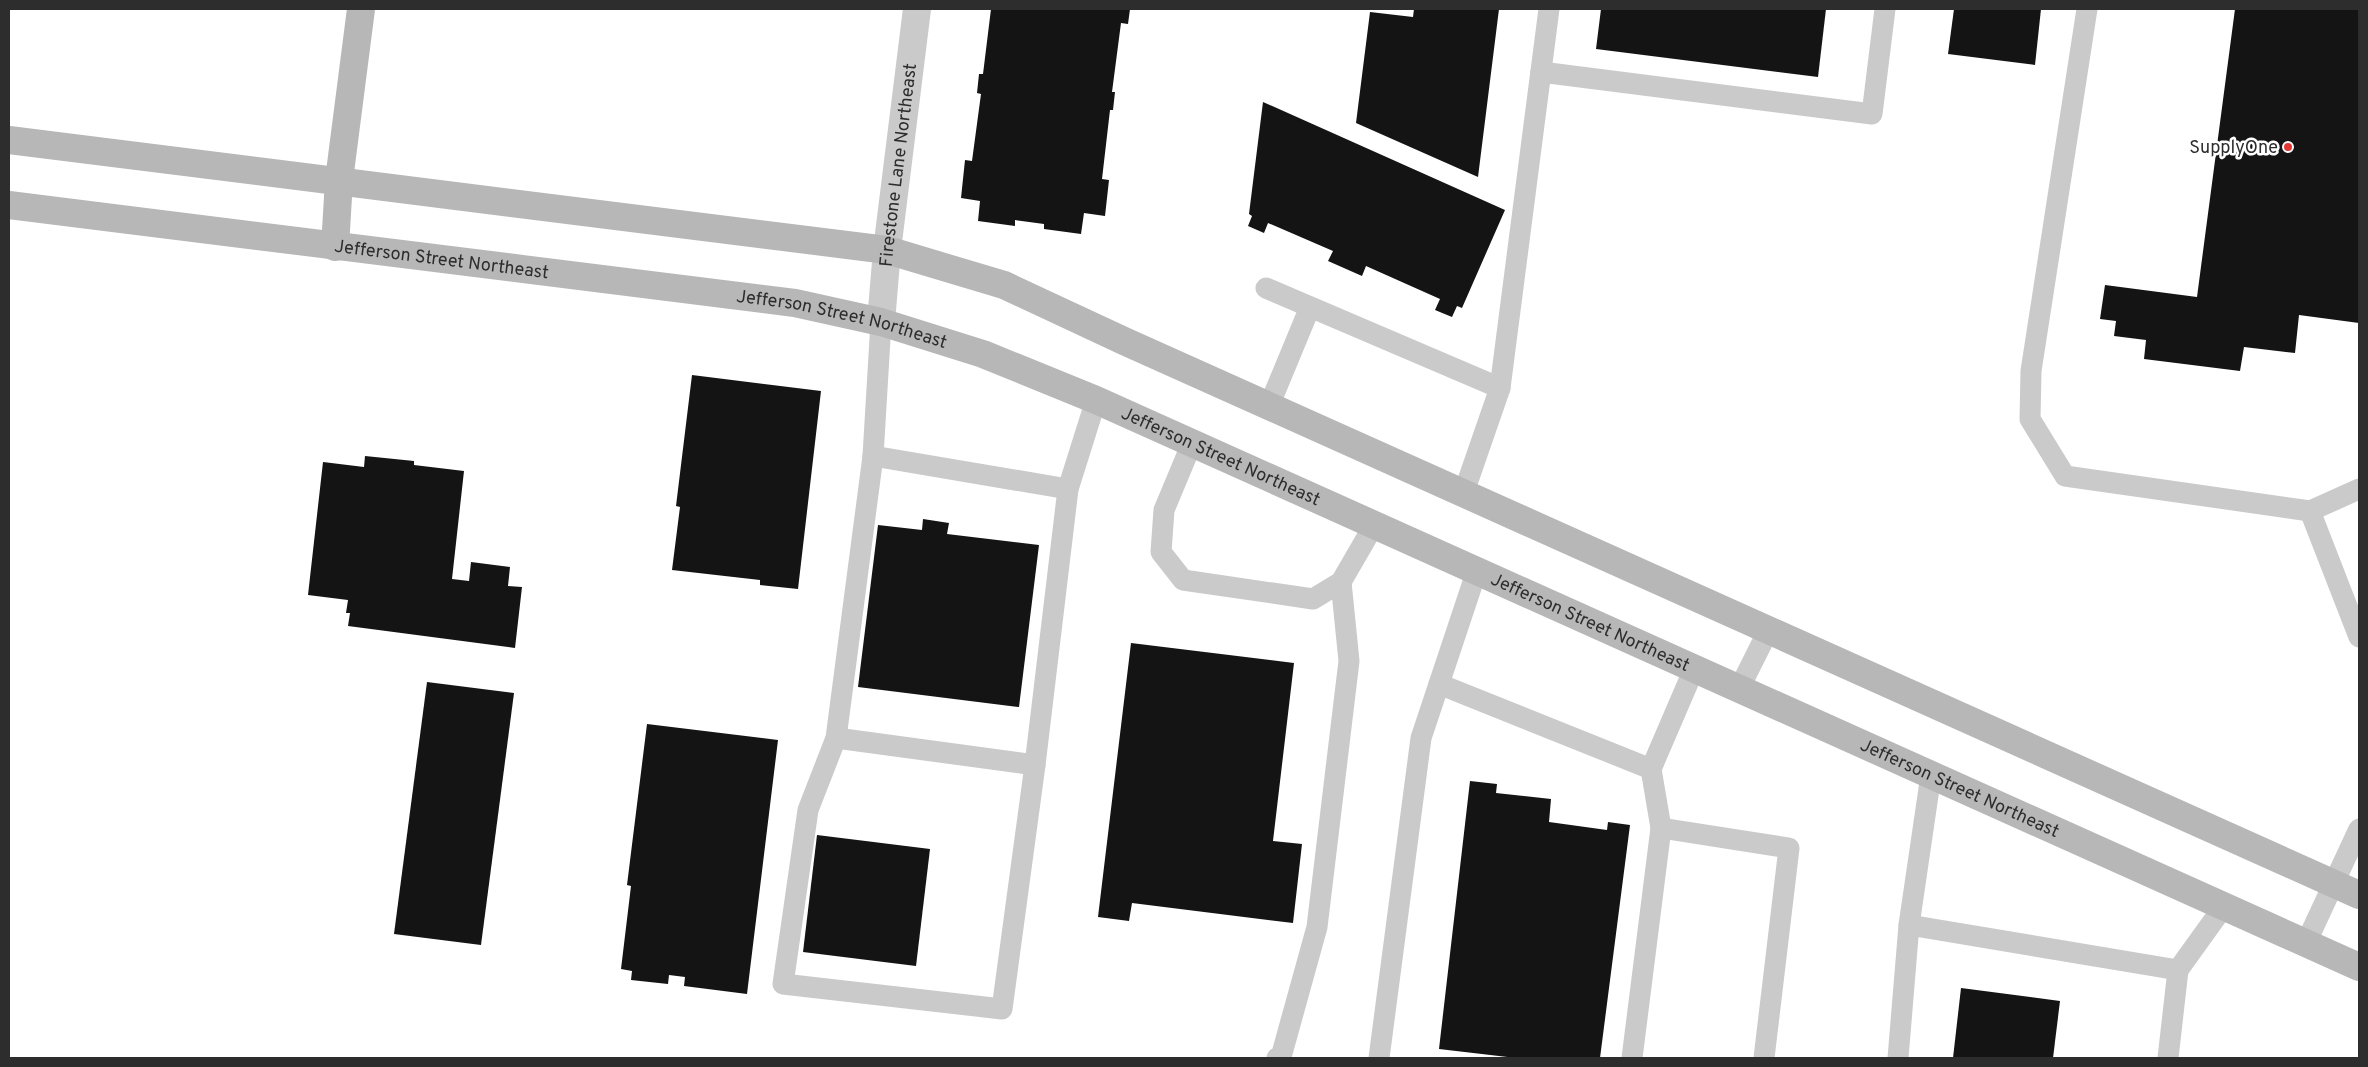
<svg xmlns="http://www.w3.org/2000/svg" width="2368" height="1067" font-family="Overpass,sans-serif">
  <rect width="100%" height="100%" fill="#fff"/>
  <g fill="#141414">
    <path d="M 991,9 L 1130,9 L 1128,24 L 1121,23 L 1112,92 L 1115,92 L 1113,110 L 1110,110 L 1102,179 L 1109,180 L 1105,216 L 1084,213 L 1081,234 L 1044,229 L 1044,224 L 1015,220 L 1015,226 L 978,221 L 980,201 L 961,198 L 965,160 L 972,161 L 981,94 L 977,93 L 979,74 L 983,74 Z"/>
    <path d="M 1414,9 L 1499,9 L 1478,177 L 1356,123 L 1370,12 L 1413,17 Z"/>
    <path d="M 1601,9 L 1826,9 L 1818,77 L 1596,49 Z"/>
    <path d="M 1954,9 L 2041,9 L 2035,65 L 1948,54 Z"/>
    <path d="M 2235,9 L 2359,9 L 2359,323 L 2299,315 L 2295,353 L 2244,347 L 2240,371 L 2144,359 L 2146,340 L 2114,336 L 2116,321 L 2100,319 L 2105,285 L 2197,297 Z"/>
    <path d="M 1263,102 L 1505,210 L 1462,308 L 1457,306 L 1452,317 L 1435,310 L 1440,299 L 1366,266 L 1362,276 L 1328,261 L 1333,251 L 1268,223 L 1264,233 L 1248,226 L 1252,216 L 1249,214 Z"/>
    <path d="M 692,375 L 821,391 L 798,589 L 760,585 L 760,580 L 672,570 L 680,507 L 676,506 Z"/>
    <path d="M 365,456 L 414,461 L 414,465 L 464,471 L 452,579 L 469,581 L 471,562 L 510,567 L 508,586 L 522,587 L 515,648 L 348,626 L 350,613 L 346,613 L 348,600 L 308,595 L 323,462 L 364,467 Z"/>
    <path d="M 923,519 L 949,523 L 947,534 L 1039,545 L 1019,707 L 858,687 L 878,525 L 922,530 Z"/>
    <path d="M 1131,643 L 1294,663 L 1273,841 L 1302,844 L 1293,923 L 1132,903 L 1129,921 L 1098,917 Z"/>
    <path d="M 427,682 L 514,693 L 481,945 L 394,934 Z"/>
    <path d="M 647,724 L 778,740 L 747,994 L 684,986 L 685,977 L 669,975 L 668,984 L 631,980 L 632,971 L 621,969 L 631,886 L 627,885 Z"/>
    <path d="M 1470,781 L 1497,784 L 1496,793 L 1551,799 L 1549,822 L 1607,830 L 1608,822 L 1630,825 L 1600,1058 L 1516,1058 L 1439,1049 Z"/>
    <path d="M 817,835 L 930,849 L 916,966 L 803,952 Z"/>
    <path d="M 1961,988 L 2060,1001 L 2053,1058 L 1953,1058 Z"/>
  </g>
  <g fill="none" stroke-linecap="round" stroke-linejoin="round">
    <g stroke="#cacaca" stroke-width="21">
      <path d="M 2087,9 L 2031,371 L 2030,419 L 2065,476 L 2310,511"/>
      <path d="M 1541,72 L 1872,114 L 1885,9"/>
      <path d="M 1266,288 L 1500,388"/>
      <path d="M 881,322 L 873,456 L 836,738 L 808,810 L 783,984 L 1002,1009 L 1035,765"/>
      <path d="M 1269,406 L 1310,307"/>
      <path d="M 1192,443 L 1164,510 L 1161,552 L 1183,580 L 1313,599 L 1341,582 L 1374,525"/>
      <path d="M 873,456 L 1068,489"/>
      <path d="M 2359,489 L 2310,511 L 2359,637"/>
      <path d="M 1464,492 L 1500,388 L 1549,9"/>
      <path d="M 1477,570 L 1439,684 L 1651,769 L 1694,669"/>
      <path d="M 1739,689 L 1769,629"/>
      <path d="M 836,738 L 1035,765 L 1068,489 L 1096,400"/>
      <path d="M 1651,769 L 1661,828 L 1789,848 L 1764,1058"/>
      <path d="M 1931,775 L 1909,925 L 2178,970 L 2224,906"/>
      <path d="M 2306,943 L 2359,829"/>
      <path d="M 1277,1058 L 1281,1057 L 1317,927 L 1349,661 L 1341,582"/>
      <path d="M 1379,1058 L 1421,738 L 1439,684"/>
      <path d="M 1632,1058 L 1661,828"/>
      <path d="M 1898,1058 L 1909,925"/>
      <path d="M 2168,1058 L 2178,970"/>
    </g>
    <path stroke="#cacaca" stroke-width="28" id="s1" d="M 881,322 L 887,250 L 917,9"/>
    <g stroke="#b7b7b7" stroke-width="28">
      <path d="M 9,140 L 887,250 L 1004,285 L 1124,341 L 2359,895"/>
      <path id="s2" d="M 9,205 L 795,303 L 881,322 L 983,354 L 1096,400 L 2359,967"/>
      <path d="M 335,247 L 339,180 L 361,9"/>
    </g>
  </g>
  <circle fill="#e03732" stroke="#fff" stroke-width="2" cx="2288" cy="147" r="5"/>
  <g text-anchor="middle" stroke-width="5" stroke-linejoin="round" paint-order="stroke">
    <g font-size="18" fill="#2d2d2d" stroke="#fff" text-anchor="end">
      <text x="2278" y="153">SupplyOne</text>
    </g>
    <g font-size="18" fill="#2d2d2d" stroke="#fff">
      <text dy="6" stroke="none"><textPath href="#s1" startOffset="158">Firestone Lane Northeast</textPath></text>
      <text dy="6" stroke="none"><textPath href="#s2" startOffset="436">Jefferson Street Northeast</textPath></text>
      <text dy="6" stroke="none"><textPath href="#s2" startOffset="841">Jefferson Street Northeast</textPath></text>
      <text dy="6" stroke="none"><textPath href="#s2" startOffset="1246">Jefferson Street Northeast</textPath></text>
      <text dy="6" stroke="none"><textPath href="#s2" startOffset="1651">Jefferson Street Northeast</textPath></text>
      <text dy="6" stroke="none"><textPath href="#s2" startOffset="2056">Jefferson Street Northeast</textPath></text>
    </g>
  </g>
  <rect width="2368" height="1067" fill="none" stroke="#2d2d2d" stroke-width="20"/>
</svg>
